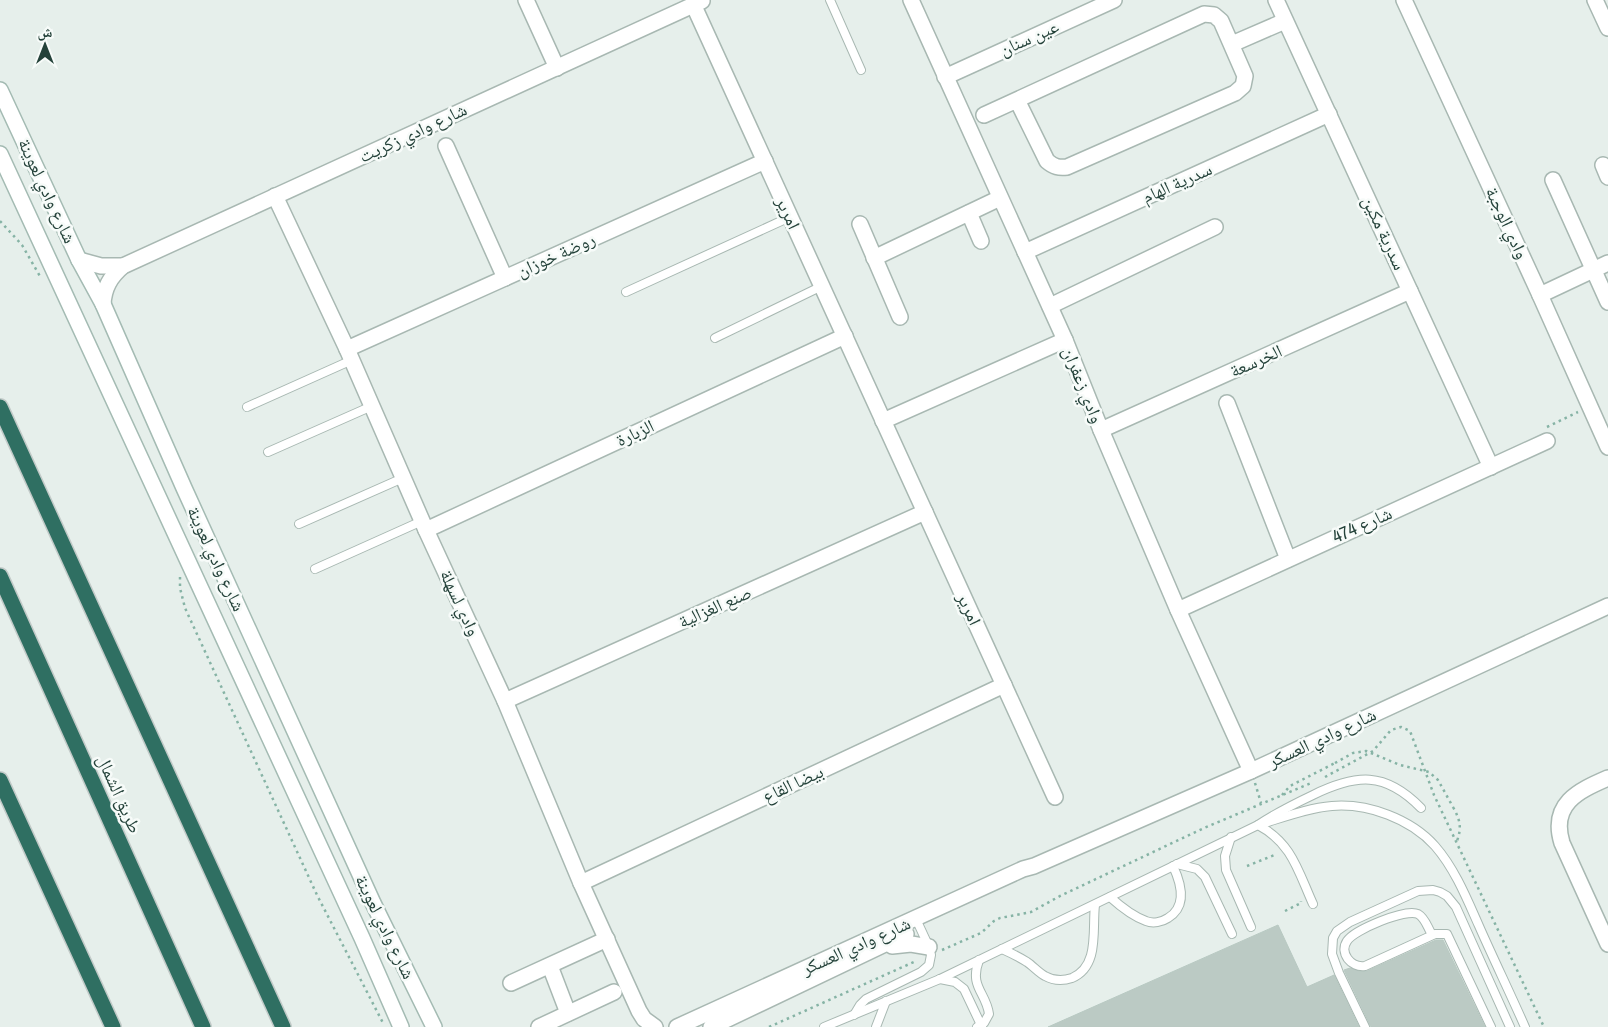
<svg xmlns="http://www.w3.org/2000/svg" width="1608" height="1027" font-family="'Archivo Narrow','Noto Naskh Arabic',sans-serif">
  <rect width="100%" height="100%" fill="#e6efeb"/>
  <g fill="#bbcac4" stroke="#b8c9c2">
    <path d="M 1278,925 L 1307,987 L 1334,975 L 1359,1027 L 1048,1027 Z"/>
    <path d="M 1436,940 L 1443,940 L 1485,1027 L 1371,1027 L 1344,970 L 1350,968 L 1359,971 L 1367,971 Z"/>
  </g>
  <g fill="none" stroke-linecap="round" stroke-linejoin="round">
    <g stroke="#a8b8b2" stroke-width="10">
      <g id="service">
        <path d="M 830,0 L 861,70"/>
        <path d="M 626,292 L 790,217"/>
        <path d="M 715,338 L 822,286"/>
        <path d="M 247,407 L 352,360"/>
        <path d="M 268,452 L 372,406"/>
        <path d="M 299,524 L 403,478"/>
        <path d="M 315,569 L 422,521"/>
        <path d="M 1231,837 L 1225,856 L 1226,870 L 1251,927"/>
        <path d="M 1177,864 L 1197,869 L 1205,877 L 1232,934"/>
        <path d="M 1110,897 C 1120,906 1132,916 1146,921 C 1153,924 1162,922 1168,918 C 1188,906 1181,883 1173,866"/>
        <path d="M 1313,904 C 1298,871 1292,843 1258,825 C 1276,813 1294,804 1313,795 C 1356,774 1385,771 1421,808"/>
        <path d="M 1431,933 C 1427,926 1425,918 1418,914 C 1406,908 1354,930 1347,941 C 1339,953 1351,968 1365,966 L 1435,934 L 1447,934 L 1491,1027"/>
        <path d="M 1002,949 C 1011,953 1019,957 1027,962 C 1033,966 1039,973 1045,976 C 1054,981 1063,981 1072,978 C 1100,966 1092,929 1095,905"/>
        <path d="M 940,979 L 955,982 L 964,989 L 982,1027"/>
        <path d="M 854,1015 L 860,1005 L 866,999 L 921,972 L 929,965 L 931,955 L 929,947 L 916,919"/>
        <path d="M 824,1027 L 940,979 L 1258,825 C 1282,818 1307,808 1332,806 C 1368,803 1411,819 1435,846 C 1455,869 1467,899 1479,926 C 1494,960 1510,993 1525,1027"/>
        <path d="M 876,1027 L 886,1001"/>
        <path d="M 977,1027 L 984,1023 L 989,1014 C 986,992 969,987 979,960"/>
        <path d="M 1365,1027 L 1339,973 L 1332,954 L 1333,938 L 1337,931 L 1350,922 L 1418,891 L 1433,890 L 1440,892 L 1447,896 L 1456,907 L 1510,1027"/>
      </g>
    </g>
    <g stroke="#a8b8b2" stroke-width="18">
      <g id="minor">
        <path d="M 526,0 L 557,68"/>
        <path d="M 911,0 L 1065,340 L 1101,430 L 1178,610 L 1251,771"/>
        <path d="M 1276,0 L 1491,467"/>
        <path d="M 1404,0 L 1540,295 L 1608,447"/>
        <path d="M 1595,0 L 1608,28"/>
        <path d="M 693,4 L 1055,797"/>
        <path d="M 1232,44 L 1285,21"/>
        <path d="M 945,77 L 1114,0"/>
        <path d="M 984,115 L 1204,14 L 1214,15 L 1221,21 L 1245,76 L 1243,86 L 1235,93 L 1067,167 C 1059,168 1054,167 1047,161 L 1017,100"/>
        <path d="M 446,146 L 505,278"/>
        <path d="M 1603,165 L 1608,177"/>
        <path d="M 1553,180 L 1608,302"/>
        <path d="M 275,196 L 347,349 L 426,530 L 505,701 L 581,883 L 639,1011 L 644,1019 L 655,1027"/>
        <path d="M 969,213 L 981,241"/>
        <path d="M 860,224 L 900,317"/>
        <path d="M 1025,252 L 1329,114"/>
        <path d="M 874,258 L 1000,198"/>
        <path d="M 79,260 L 101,266 L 123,266"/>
        <path d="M 1540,295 L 1608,263"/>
        <path d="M 103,304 C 104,288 110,277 123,266 L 702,1"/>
        <path d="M 1050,306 L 1215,227"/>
        <path d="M 347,349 L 765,161"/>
        <path d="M 1227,403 L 1288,559"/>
        <path d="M 883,421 L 1065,340"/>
        <path d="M 1101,430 L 1410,291"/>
        <path d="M 426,530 L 845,336"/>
        <path d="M 1178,610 L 1547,441"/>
        <path d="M 505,701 L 925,512"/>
        <path d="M 1608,778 C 1578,791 1550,804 1562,843 L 1608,944"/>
        <path d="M 581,883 L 1004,685"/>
        <path d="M 892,946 L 911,944 L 929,947"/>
        <path d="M 550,966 L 568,1013"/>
        <path d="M 511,983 L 607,939"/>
        <path d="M 539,1027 L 614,992"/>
        <path d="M 677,1027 L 1023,869 L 1034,866 L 1251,771 L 1608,606"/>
        <path d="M 711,1027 L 906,934"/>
      </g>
    </g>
    <g stroke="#a4bbb3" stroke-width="18">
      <g id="secondary">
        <path d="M 0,90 L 79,260 L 103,304 L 184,488 L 373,903 L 434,1027"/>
        <path d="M 0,154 L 362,938 L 401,1027"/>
      </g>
    </g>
    <g stroke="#c2cac8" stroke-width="18">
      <g id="motorway">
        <path d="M 0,407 L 283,1027"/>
        <path d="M 0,576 L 203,1027"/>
        <path d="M 0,780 L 113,1027"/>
      </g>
    </g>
    <g stroke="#86b3a5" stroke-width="2.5" stroke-dasharray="2.5 4" stroke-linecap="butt">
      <path d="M 0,221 L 22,245 L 41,278"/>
      <path d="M 1547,427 L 1578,412"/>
      <path d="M 180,577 L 180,588 L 185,608 L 317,895 L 383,1023"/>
      <path d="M 1325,777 L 1373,751 L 1391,730 L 1401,727 L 1410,731 L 1434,795 L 1544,1027"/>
      <path d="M 1255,783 L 1261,803"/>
      <path d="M 1282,795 L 1290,786 L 1335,763"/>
      <path d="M 1453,807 C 1460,820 1462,827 1457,841"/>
      <path d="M 1247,866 L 1277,854"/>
      <path d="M 1285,911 L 1301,903 L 1301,901"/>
      <path d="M 942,950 L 981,933 L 994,921 L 1000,918 L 1031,912 L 1060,896 L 1204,828 L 1311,783"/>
      <path d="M 769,1027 L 916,961"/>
    </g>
    <use href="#service" stroke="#fff" stroke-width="8"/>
    <use href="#minor" stroke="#fff" stroke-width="15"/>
    <use href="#secondary" stroke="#fff" stroke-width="15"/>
    <use href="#motorway" stroke="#2f6f62" stroke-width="15"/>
    <path stroke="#86b3a5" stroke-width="2.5" stroke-dasharray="2.5 4" stroke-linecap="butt" d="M 1335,763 L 1353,753 L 1366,751 L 1400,765 L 1429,772 L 1438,780 L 1453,807"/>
  </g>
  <g text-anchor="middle" stroke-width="5" stroke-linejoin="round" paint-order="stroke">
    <g font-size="18" fill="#24423a" stroke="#f7fbf9">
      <text transform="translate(1029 38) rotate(-24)" y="6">عين سنان</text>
      <text transform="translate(413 133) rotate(-25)" y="6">شارع وادي زكريت</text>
      <text transform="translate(1177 183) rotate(-24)" y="6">سدرية الهام</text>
      <text transform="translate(47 191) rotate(65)" y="6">شارع وادي لعوينة</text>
      <text transform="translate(788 213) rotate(65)" y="6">امرير</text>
      <text transform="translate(1507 223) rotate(65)" y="6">وادي الوجبة</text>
      <text transform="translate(1384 233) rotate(65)" y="6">سدرية مكين</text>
      <text transform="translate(556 255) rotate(-24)" y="6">روضة خوزان</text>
      <text transform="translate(1256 361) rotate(-24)" y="6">الخرسعة</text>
      <text transform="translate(1083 385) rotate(68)" y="6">وادي زعفران</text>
      <text transform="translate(635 433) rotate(-25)" y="6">الزبارة</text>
      <text transform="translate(1362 525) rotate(-24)" y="6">شارع 474</text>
      <text transform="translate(216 559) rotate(65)" y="6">شارع وادي لعوينة</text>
      <text transform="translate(460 603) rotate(65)" y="6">وادي لسهلة</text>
      <text transform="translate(715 607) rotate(-24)" y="6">صنع الغزالية</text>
      <text transform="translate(969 609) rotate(65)" y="6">امرير</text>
      <text transform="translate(1322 738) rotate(-25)" y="6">شارع وادي العسكر</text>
      <text transform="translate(793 784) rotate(-25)" y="6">بيضا القاع</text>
      <text transform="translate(119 794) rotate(66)" y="6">طريق الشمال</text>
      <text transform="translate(385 927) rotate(64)" y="6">شارع وادي لعوينة</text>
      <text transform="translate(856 946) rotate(-24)" y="6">شارع وادي العسكر</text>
    </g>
  </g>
  <g transform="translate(45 45)" stroke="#f7fbf9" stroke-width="4" paint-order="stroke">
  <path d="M0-4L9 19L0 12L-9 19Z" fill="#24423a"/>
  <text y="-8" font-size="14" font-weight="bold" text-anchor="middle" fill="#24423a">ش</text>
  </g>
</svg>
